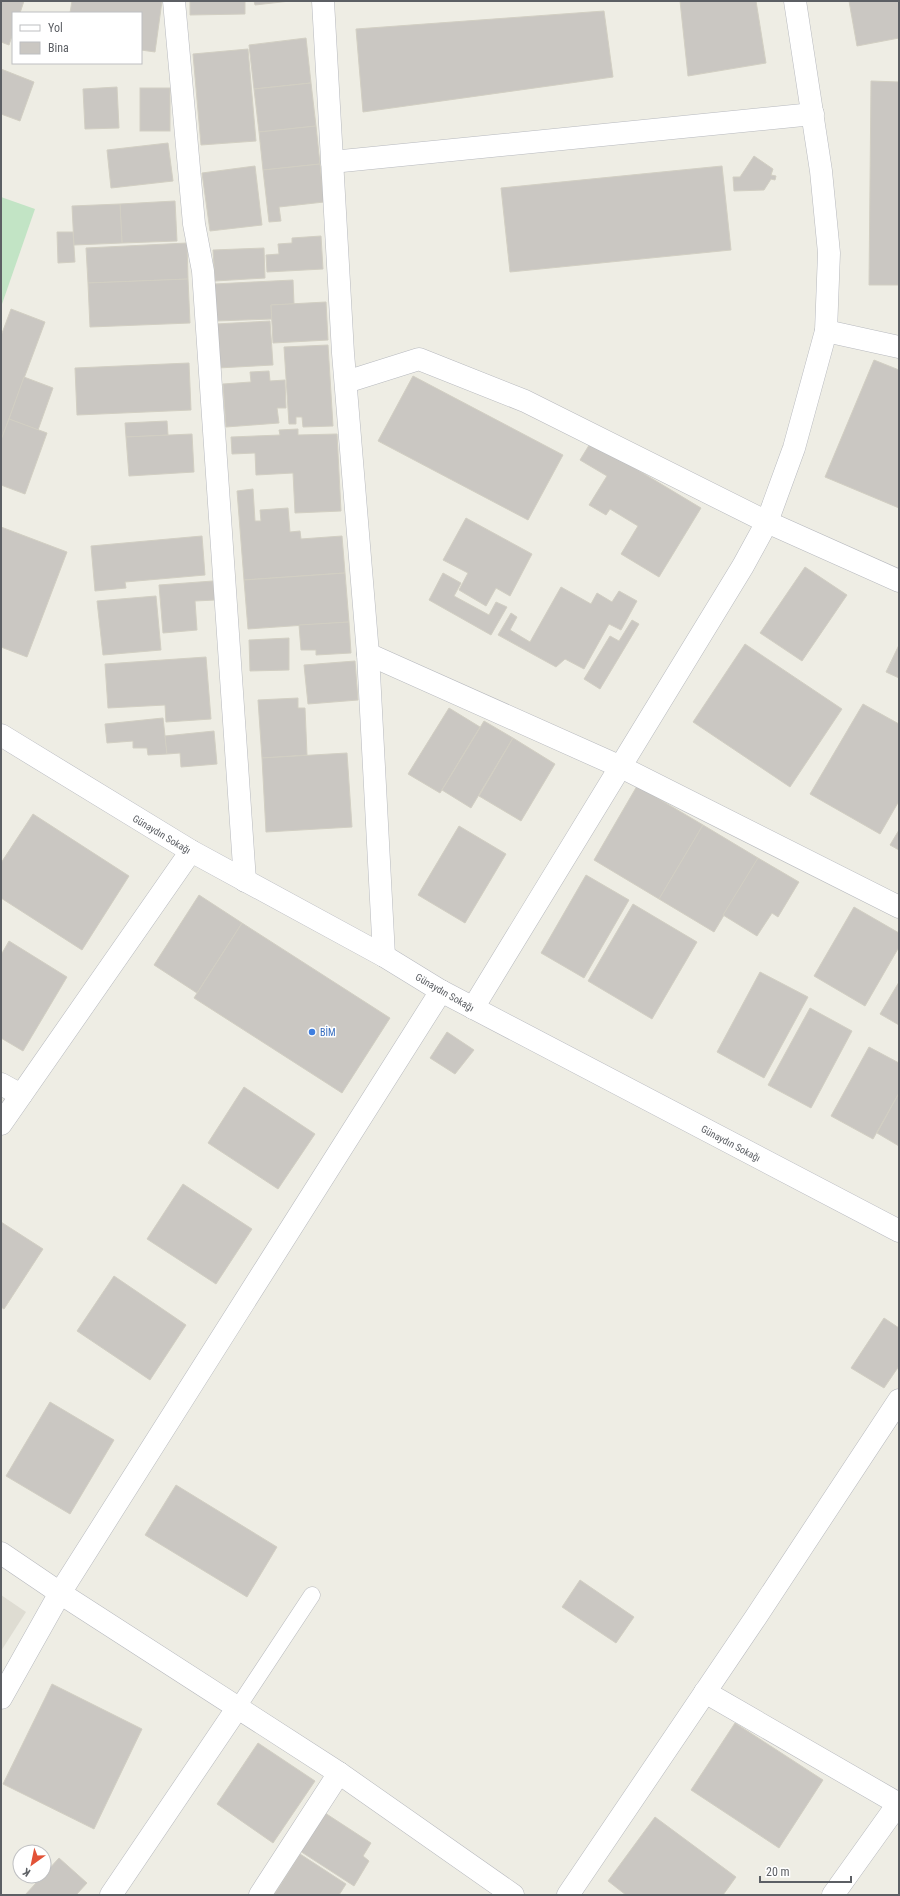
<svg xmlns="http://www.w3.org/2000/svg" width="900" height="1896" font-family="'Roboto Condensed',sans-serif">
  <rect width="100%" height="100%" fill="#eeede4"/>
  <path fill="#dedcd2" d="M 1,1595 L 26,1612 L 1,1651 Z"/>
  <path fill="#c2e4c5" d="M 1,197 L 35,209 L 1,307 Z"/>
  <g fill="#cac7c2" stroke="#d2cfc3">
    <path d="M 1,1 L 24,1 L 20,13 L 13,13 L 13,33 L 9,45 L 1,42 Z"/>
    <path d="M 72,1 L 162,1 L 155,52 L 141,50 L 141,13 L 70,13 Z"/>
    <path d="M 190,1 L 245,1 L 245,14 L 190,15 Z"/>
    <path d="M 254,1 L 290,1 L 255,5 Z"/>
    <path d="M 680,1 L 756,1 L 766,63 L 688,76 Z"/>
    <path d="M 849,1 L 899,1 L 899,38 L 857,46 Z"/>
    <path d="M 604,11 L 613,77 L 363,112 L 356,29 Z"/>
    <path d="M 306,38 L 311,83 L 254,89 L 249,45 Z"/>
    <path d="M 248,49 L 256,141 L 201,145 L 193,54 Z"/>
    <path d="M 1,69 L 34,82 L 20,121 L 1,114 Z"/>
    <path d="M 871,81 L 899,82 L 899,285 L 869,285 Z"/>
    <path d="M 311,83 L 316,126 L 259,132 L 254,89 Z"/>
    <path d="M 117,87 L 119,128 L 85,129 L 83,89 Z"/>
    <rect x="140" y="88" width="30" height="43"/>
    <path d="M 316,126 L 320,164 L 263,170 L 259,132 Z"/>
    <path d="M 168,143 L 173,181 L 111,188 L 107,150 Z"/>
    <path d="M 754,156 L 773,169 L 771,175 L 776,176 L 775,180 L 771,179 L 764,190 L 734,191 L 733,177 L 740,177 Z"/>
    <path d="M 320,164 L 324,202 L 279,207 L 281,221 L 269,222 L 263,170 Z"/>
    <path d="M 255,166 L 262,225 L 210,231 L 202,173 Z"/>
    <path d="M 722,166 L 731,250 L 510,272 L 501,188 Z"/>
    <path d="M 175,201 L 177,241 L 122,243 L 120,204 Z"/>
    <path d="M 120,204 L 122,243 L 74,245 L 72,206 Z"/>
    <path d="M 57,232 L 73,232 L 75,262 L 58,263 Z"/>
    <path d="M 321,236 L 323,269 L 267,272 L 266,255 L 279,254 L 278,244 L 292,243 L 292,238 Z"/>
    <path d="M 187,243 L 188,279 L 88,283 L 86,248 Z"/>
    <path d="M 264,248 L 265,278 L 215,281 L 213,250 Z"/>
    <path d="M 188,279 L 190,323 L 90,327 L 88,283 Z"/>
    <path d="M 293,280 L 294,304 L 271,305 L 272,319 L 216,321 L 214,284 Z"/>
    <path d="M 326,302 L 328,340 L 273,343 L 271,305 Z"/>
    <path d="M 11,309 L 45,322 L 1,440 L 1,336 Z"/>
    <path d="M 270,321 L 273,365 L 218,368 L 216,324 Z"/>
    <path d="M 328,345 L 333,426 L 303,427 L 302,417 L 296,417 L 296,424 L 289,424 L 284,347 Z"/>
    <path d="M 874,360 L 899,370 L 899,508 L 825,477 Z"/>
    <path d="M 189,363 L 191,410 L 77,415 L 75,368 Z"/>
    <path d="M 269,371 L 270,381 L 285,380 L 286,408 L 277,408 L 279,423 L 226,427 L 223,384 L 251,382 L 250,372 Z"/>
    <path d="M 413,376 L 563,455 L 528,520 L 378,441 Z"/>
    <path d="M 24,377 L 53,388 L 38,430 L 9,419 Z"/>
    <path d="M 9,419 L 47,433 L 25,494 L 1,485 L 1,440 Z"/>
    <path d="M 167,421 L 168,435 L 126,437 L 125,423 Z"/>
    <path d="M 298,429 L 298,435 L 337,434 L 341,511 L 295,513 L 293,473 L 256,475 L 255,453 L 232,454 L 231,437 L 280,435 L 279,430 Z"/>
    <path d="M 192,434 L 194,472 L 129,476 L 126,437 Z"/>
    <path d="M 591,442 L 701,508 L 659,577 L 621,554 L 638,526 L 610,509 L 606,515 L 589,505 L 607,476 L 580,460 Z"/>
    <path d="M 253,489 L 255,521 L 261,521 L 260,510 L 288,508 L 290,532 L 300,531 L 301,539 L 342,536 L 345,573 L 244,580 L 237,491 Z"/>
    <path d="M 466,518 L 532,554 L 510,596 L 496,588 L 486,606 L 459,590 L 468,573 L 443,560 Z"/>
    <path d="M 1,527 L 67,552 L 27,657 L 1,647 Z"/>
    <path d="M 202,536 L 205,575 L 125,582 L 126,588 L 95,591 L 91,546 Z"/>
    <path d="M 805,567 L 847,595 L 802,661 L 760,633 Z"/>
    <path d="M 345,573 L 349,622 L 248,629 L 244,580 Z"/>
    <path d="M 443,573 L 461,583 L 454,596 L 489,615 L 496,602 L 507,607 L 491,635 L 429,600 Z"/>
    <path d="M 213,581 L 215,600 L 195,601 L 197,630 L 163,633 L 159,585 Z"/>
    <path d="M 561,587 L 591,604 L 597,593 L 612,602 L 619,591 L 637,601 L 621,630 L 609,624 L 584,669 L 565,659 L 556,667 L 498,635 L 511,613 L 517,617 L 510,630 L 530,642 Z"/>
    <path d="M 156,596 L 161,650 L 103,655 L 97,601 Z"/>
    <path d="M 632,620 L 639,624 L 600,689 L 584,679 L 610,636 L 619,641 Z"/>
    <path d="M 349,622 L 351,653 L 316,655 L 316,650 L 301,650 L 299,625 Z"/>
    <path d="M 289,638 L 289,670 L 250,671 L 249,640 Z"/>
    <path d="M 745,644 L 842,709 L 790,787 L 693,722 Z"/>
    <path d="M 899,645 L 899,678 L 886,672 Z"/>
    <path d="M 206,657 L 211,719 L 166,722 L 165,705 L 108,708 L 105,664 Z"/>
    <path d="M 355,661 L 358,700 L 308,704 L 304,665 Z"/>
    <path d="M 298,698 L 298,708 L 305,708 L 307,755 L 262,758 L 258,700 Z"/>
    <path d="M 863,704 L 899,724 L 899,801 L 880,834 L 810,794 Z"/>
    <path d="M 449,708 L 480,727 L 440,793 L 408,774 Z"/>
    <path d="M 163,718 L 167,754 L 148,755 L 147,748 L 133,748 L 133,741 L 107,743 L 105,724 Z"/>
    <path d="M 484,721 L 513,738 L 471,808 L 442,790 Z"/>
    <path d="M 214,731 L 217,764 L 181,767 L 180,753 L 167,754 L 165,736 Z"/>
    <path d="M 513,738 L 555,764 L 521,821 L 479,796 Z"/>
    <path d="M 347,753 L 352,827 L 266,832 L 262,758 Z"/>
    <path d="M 637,786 L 703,825 L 659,899 L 594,860 Z"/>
    <path d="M 33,814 L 129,876 L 82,950 L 1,898 L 1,863 Z"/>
    <path d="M 703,825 L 758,858 L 714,932 L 659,899 Z"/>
    <path d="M 459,826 L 506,854 L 465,923 L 418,895 Z"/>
    <path d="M 899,830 L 899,850 L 890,845 Z"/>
    <path d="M 758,858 L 799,882 L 778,917 L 772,913 L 757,936 L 723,915 Z"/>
    <path d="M 586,875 L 629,900 L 584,978 L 541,953 Z"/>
    <path d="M 199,895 L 242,923 L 197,993 L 154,965 Z"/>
    <path d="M 633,904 L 697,942 L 652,1019 L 588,981 Z"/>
    <path d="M 854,907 L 899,933 L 899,947 L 865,1006 L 814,976 Z"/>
    <path d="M 242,923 L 390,1018 L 342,1093 L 194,998 Z"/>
    <path d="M 9,941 L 67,977 L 23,1051 L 1,1038 L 1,955 Z"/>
    <path d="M 760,972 L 808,997 L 764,1078 L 717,1052 Z"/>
    <path d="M 899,982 L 899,1025 L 880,1014 Z"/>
    <path d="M 810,1008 L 852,1031 L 811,1108 L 768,1085 Z"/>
    <path d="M 447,1032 L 474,1050 L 455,1074 L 430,1058 Z"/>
    <path d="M 869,1047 L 899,1063 L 899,1093 L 873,1139 L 831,1116 Z"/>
    <path d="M 244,1087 L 315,1134 L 278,1189 L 208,1143 Z"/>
    <path d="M 899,1093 L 899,1146 L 877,1133 Z"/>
    <path d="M 183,1184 L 252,1229 L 216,1284 L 147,1239 Z"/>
    <path d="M 1,1222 L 43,1249 L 4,1309 L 1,1307 Z"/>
    <path d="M 114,1276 L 186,1325 L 150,1380 L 77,1331 Z"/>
    <path d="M 884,1318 L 899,1328 L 899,1366 L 884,1388 L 851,1368 Z"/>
    <path d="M 50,1402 L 114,1440 L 70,1514 L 6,1476 Z"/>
    <path d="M 176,1485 L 277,1547 L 247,1597 L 145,1535 Z"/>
    <path d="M 580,1580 L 634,1617 L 616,1643 L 562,1607 Z"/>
    <path d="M 52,1684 L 142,1729 L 94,1829 L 3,1784 Z"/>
    <path d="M 735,1723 L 823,1780 L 779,1848 L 691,1790 Z"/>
    <path d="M 258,1743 L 315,1781 L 273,1843 L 217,1804 Z"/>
    <path d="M 325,1813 L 371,1843 L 363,1856 L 369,1861 L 354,1886 L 300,1851 Z"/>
    <path d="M 655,1817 L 736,1877 L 723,1895 L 626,1895 L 608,1881 Z"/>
    <path d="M 300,1854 L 346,1884 L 339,1895 L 274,1895 Z"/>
    <path d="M 59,1858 L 87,1883 L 76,1895 L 25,1895 Z"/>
  </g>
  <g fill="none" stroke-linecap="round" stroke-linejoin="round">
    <g stroke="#b7b9be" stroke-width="17">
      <path id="lane" d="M 238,1707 L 312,1595"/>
    </g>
    <g stroke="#b7b9be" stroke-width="23">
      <g id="street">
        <path d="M 174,1 L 194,224 L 203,271 L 245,881"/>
        <path d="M 323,1 L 343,353 L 368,654 L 384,956"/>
        <path d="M 332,162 L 813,114"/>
        <path d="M 826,331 L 899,347"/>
        <path d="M 346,382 L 419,359 L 525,401 L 767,522 L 899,581"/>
        <path d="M 368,654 L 621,767 L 899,907"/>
        <path d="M 473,1008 L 743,566 L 767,522 L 794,448 L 826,331 L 829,253 L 821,171 L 795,1"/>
        <path d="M 1,1084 L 21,1095"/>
        <path d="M 1,1124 L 191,851"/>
        <path d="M 1,1553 L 60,1593 L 339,1773 L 513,1895"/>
        <path d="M 705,1692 L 899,1804"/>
        <path d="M 1,1698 L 60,1593 L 441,991"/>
        <path d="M 111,1895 L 238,1707"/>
        <path d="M 260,1895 L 339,1773"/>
        <path d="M 568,1895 L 756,1617 L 899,1400"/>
        <path d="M 833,1895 L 898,1804"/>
      </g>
    </g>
    <g stroke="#b8bac0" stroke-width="23">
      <path id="secondary" d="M 1,735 L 191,851 L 384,956 L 441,991 L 899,1231"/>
    </g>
    <use href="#lane" stroke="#fff" stroke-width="16"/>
    <use href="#street" stroke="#fff" stroke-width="22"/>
    <use href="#secondary" stroke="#fff" stroke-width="22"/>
  </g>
  <circle fill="#3f7fe0" stroke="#fff" stroke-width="1.5" cx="312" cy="1032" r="4"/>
  <g text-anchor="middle" stroke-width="3" stroke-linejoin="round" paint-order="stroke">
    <g font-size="10" fill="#5c5f64" stroke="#fff">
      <text transform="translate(162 834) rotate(31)" y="4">Günaydın Sokağı</text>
      <text transform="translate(445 992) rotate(30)" y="4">Günaydın Sokağı</text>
      <text transform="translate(731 1143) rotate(28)" y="4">Günaydın Sokağı</text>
    </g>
    <g font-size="10" fill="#366cbe" stroke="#fff" text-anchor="start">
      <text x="320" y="1036">BİM</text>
    </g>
  </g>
  <rect width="900" height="1896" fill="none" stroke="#5c5f64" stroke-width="4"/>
  <rect x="12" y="12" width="130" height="52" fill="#ffffff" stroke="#bebfc1"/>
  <rect x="20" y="25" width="20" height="6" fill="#ffffff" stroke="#bebfc1"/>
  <text x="48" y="32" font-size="12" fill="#5c5f64">Yol</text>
  <rect x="20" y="42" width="20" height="12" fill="#cac7c2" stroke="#bebfc1"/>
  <text x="48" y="52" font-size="12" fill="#5c5f64">Bina</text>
  <g transform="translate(32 1864) rotate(213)"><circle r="19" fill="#ffffff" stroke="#bebfc1"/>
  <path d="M0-3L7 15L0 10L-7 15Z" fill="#e25237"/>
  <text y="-6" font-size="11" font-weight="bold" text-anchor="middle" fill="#5c5f64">K</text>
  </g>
  <path d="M760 1876v6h91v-6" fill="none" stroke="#5c5f64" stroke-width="2"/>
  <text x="766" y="1876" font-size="12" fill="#5c5f64" stroke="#ffffff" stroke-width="3" paint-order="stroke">20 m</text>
</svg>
